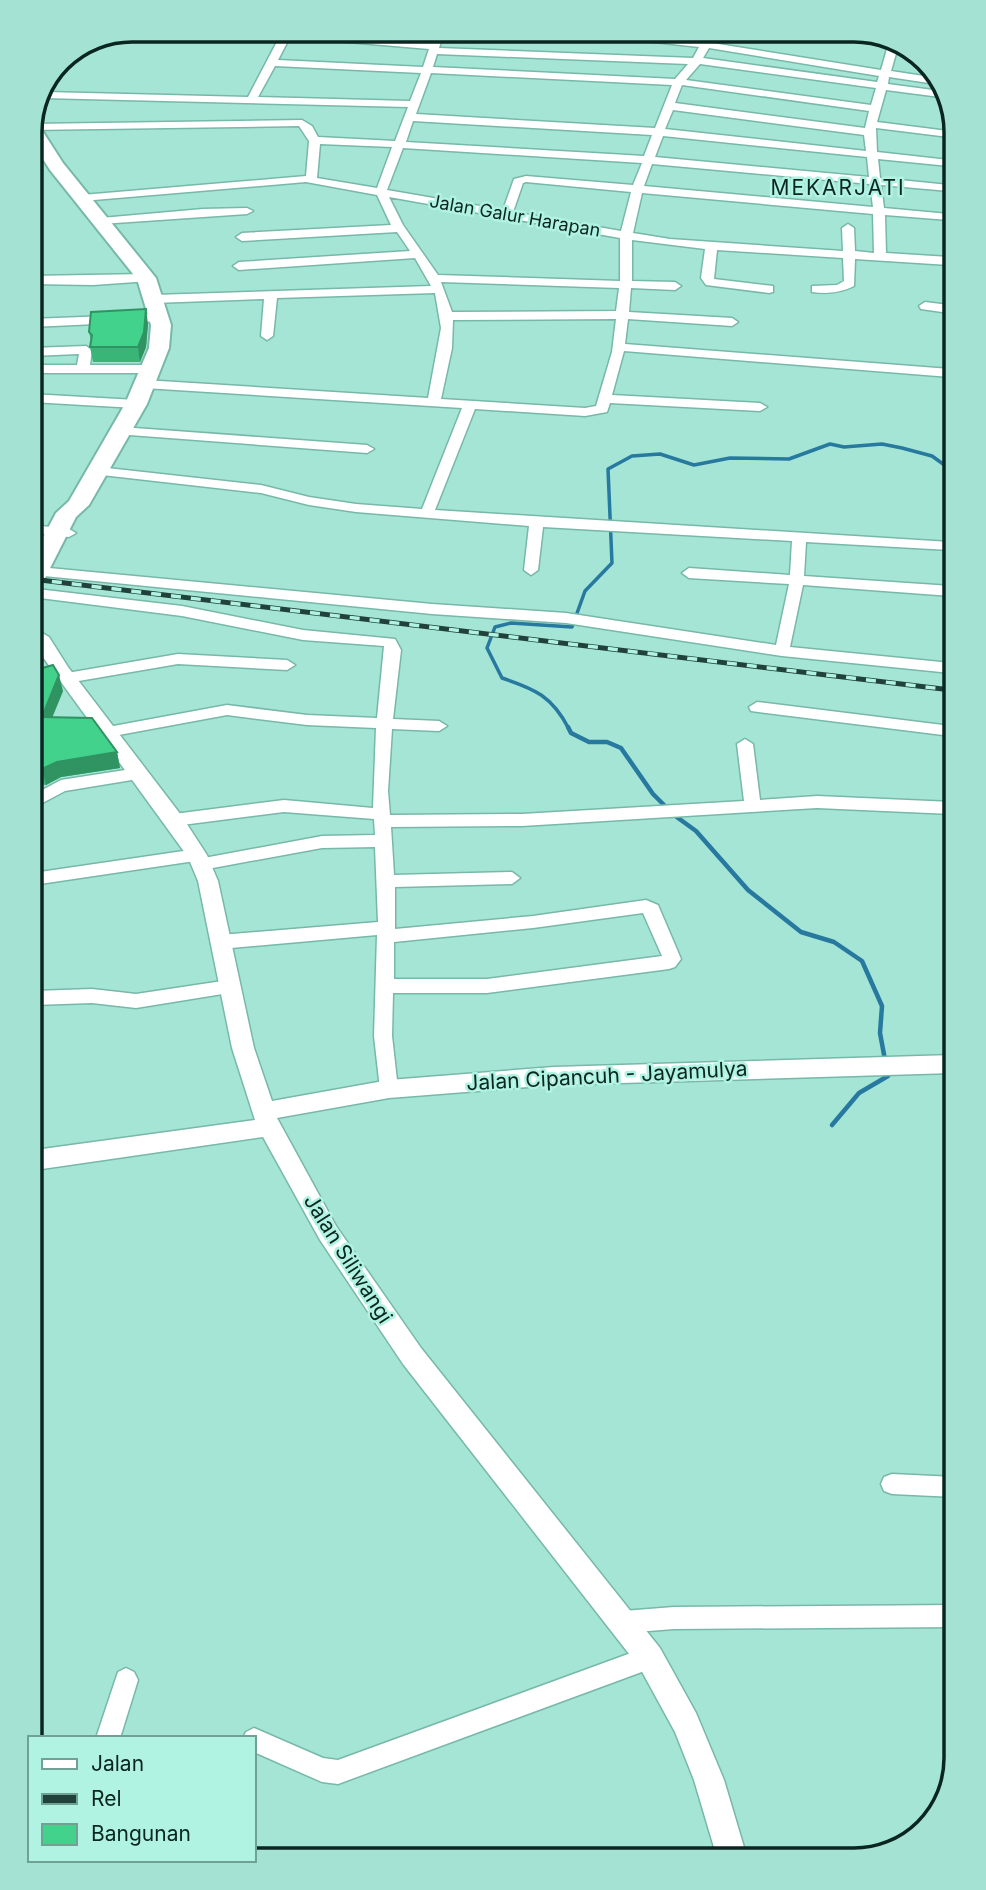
<svg xmlns="http://www.w3.org/2000/svg" width="986" height="1890" font-family="Inter,sans-serif">
  <rect width="100%" height="100%" fill="#a4e5d5"/>
  <g fill="none" stroke-linecap="round" stroke-linejoin="round">
    <path stroke="#2879a0" stroke-width="3.5" d="M 569,729 C 552,696 535,689 502,678 L 487,648 L 495,627 L 511,623 L 572,627 L 585,591 L 612,563 L 608,469 L 632,456 L 660,454 L 694,465 L 730,458 L 789,459 L 830,444 L 844,447 L 882,444 L 902,448 L 932,456 L 950,469"/>
    <g stroke="#2879a0" stroke-width="4.5">
      <path d="M 568,727 L 571,733 L 589,742 L 607,742 L 621,748 L 653,794 L 674,815 L 696,831 L 748,890 L 801,932 L 834,942 L 862,961 L 882,1006 L 880,1033 L 885,1060"/>
      <path d="M 832,1125 L 859,1093 L 888,1076 L 887,1072"/>
    </g>
    <g stroke="#78b8a9" stroke-width="3">
      <g id="minor">
        <path d="M 240,30 L 287,30 L 431,43 L 435,30 L 445,30 L 439,48 L 693,58 L 699,47 L 574,33 L 569,30 L 600,30 L 703,41 L 710,30 L 720,30 L 712,43 L 881,70 L 889,42 L 794,33 L 789,30 L 874,35 L 899,43 L 891,71 L 937,78 L 942,85 L 889,77 L 888,84 L 948,92 L 948,98 L 886,90 L 877,122 L 948,131 L 949,137 L 876,128 L 877,152 L 949,160 L 949,166 L 878,159 L 880,178 L 949,185 L 949,191 L 881,185 L 884,208 L 949,214 L 949,220 L 885,215 L 886,253 L 949,257 L 949,265 L 855,259 L 854,286 C 840,293 827,294 812,292 L 812,286 L 837,285 L 844,281 L 843,258 L 717,250 L 714,279 L 773,286 L 773,292 L 769,293 L 706,285 L 701,278 L 705,249 L 632,240 L 632,281 L 675,282 L 681,286 L 675,290 L 631,288 L 629,312 L 732,318 L 738,322 L 732,326 L 628,319 L 625,344 L 950,369 L 950,377 L 624,351 L 612,395 L 760,403 L 767,407 L 760,411 L 610,403 L 607,412 L 585,416 L 475,409 L 435,510 L 950,542 L 950,550 L 806,542 L 804,576 L 951,586 L 951,596 L 803,585 L 790,647 L 951,663 L 951,673 L 782,656 L 566,623 L 432,614 L 44,576 L 42,573 L 44,570 L 49,568 L 432,604 L 566,613 L 776,645 L 789,584 L 689,578 L 682,573 L 689,568 L 790,575 L 792,541 L 543,527 L 538,570 L 531,575 L 524,570 L 529,526 L 356,512 L 309,505 L 261,493 L 93,474 L 91,471 L 98,467 L 261,485 L 309,497 L 356,504 L 422,509 L 462,408 L 144,388 L 138,384 L 144,380 L 428,398 L 441,328 L 435,293 L 277,298 L 273,336 L 267,340 L 261,336 L 264,299 L 154,303 L 148,299 L 154,295 L 431,286 L 415,258 L 239,270 L 233,266 L 239,262 L 410,251 L 397,232 L 242,241 L 236,237 L 242,233 L 391,225 L 377,195 L 306,182 L 82,201 L 76,198 L 82,195 L 306,176 L 309,141 L 299,126 L 30,130 L 31,124 L 302,120 L 312,126 L 318,137 L 395,141 L 408,107 L 43,98 L 45,92 L 248,97 L 280,36 L 245,33 ZM 290,37 L 429,49 L 423,67 L 278,60 ZM 709,48 L 879,76 L 877,82 L 703,58 ZM 437,54 L 688,64 L 675,79 L 433,67 ZM 700,64 L 876,88 L 871,105 L 686,80 ZM 275,66 L 421,73 L 410,101 L 258,97 ZM 431,73 L 672,85 L 655,128 L 416,114 ZM 682,85 L 869,111 L 865,128 L 675,103 ZM 673,110 L 864,135 L 866,151 L 665,129 ZM 413,121 L 652,135 L 644,156 L 406,142 ZM 663,136 L 867,157 L 869,177 L 655,157 ZM 320,144 L 392,147 L 377,188 L 317,178 ZM 403,148 L 642,163 L 633,185 L 526,176 L 514,179 L 503,210 L 387,190 ZM 652,164 L 870,184 L 873,207 L 644,186 ZM 526,182 L 631,192 L 621,231 L 513,212 L 523,183 ZM 642,193 L 873,214 L 874,253 L 855,251 L 854,228 L 848,224 L 842,228 L 843,251 L 670,239 L 633,233 ZM 389,197 L 620,238 L 620,281 L 438,275 L 403,225 ZM 441,282 L 619,288 L 616,311 L 452,312 ZM 616,319 L 612,352 L 596,406 L 585,408 L 441,399 L 452,348 L 453,320 Z"/>
        <path d="M 30,146 L 43,146 L 49,149 L 43,152 L 30,152 Z"/>
        <path d="M 203,209 L 247,208 L 253,211 L 247,214 L 101,224 L 95,221 L 101,218 Z"/>
        <path d="M 146,274 L 150,275 L 150,281 L 93,285 L 31,284 L 31,276 Z"/>
        <path d="M 925,302 L 949,305 L 949,313 L 921,309 L 919,306 Z"/>
        <path d="M 159,314 L 163,315 L 163,321 L 31,327 L 31,319 Z"/>
        <path d="M 86,346 L 92,350 L 90,365 L 152,365 L 158,369 L 152,373 L 31,373 L 31,365 L 77,365 L 79,354 L 31,356 L 31,348 Z"/>
        <path d="M 31,394 L 136,400 L 143,404 L 136,408 L 31,402 Z"/>
        <path d="M 121,427 L 367,445 L 374,449 L 367,453 L 116,434 L 116,428 Z"/>
        <path d="M 32,525 L 69,529 L 76,533 L 69,537 L 32,533 Z"/>
        <path d="M 37,589 L 182,606 L 303,630 L 395,639 L 401,650 L 393,719 L 439,721 L 447,726 L 439,731 L 392,729 L 388,791 L 390,815 L 522,814 L 744,801 L 737,744 L 745,739 L 753,744 L 760,800 L 817,796 L 952,802 L 952,814 L 817,808 L 522,826 L 391,827 L 394,875 L 512,872 L 520,878 L 512,884 L 395,887 L 395,929 L 533,916 L 646,900 L 658,905 L 681,959 L 675,967 L 669,969 L 487,993 L 393,993 L 392,1036 L 398,1089 L 396,1094 L 389,1097 L 382,1094 L 380,1089 L 374,1036 L 377,935 L 220,949 L 214,947 L 211,942 L 214,937 L 220,935 L 378,922 L 375,847 L 322,848 L 202,870 L 196,868 L 195,861 L 33,885 L 33,873 L 197,849 L 203,851 L 204,858 L 322,836 L 375,835 L 374,819 L 284,812 L 174,826 L 166,820 L 174,814 L 284,800 L 373,808 L 376,728 L 307,725 L 227,715 L 108,737 L 100,732 L 108,727 L 227,705 L 307,715 L 377,718 L 384,646 L 303,640 L 182,616 L 32,597 L 32,591 ZM 643,913 L 662,956 L 487,979 L 394,979 L 394,942 L 533,928 Z"/>
        <path d="M 178,654 L 287,660 L 295,665 L 287,670 L 178,664 L 67,683 L 59,678 L 67,673 Z"/>
        <path d="M 757,702 L 951,726 L 951,736 L 751,711 L 749,707 Z"/>
        <path d="M 138,768 L 146,774 L 144,778 L 65,791 L 33,808 L 33,795 L 61,780 Z"/>
        <path d="M 229,980 L 235,982 L 238,987 L 235,992 L 136,1008 L 92,1003 L 34,1005 L 34,991 L 92,989 L 136,994 Z"/>
        <path d="M 892,1474 L 955,1477 L 955,1497 L 892,1494 L 884,1491 L 881,1484 L 884,1477 Z"/>
        <path d="M 956,1605 L 956,1627 L 674,1629 L 623,1633 L 615,1630 L 612,1622 L 615,1614 L 623,1611 L 674,1607 Z"/>
        <path d="M 650,1646 L 658,1650 L 662,1658 L 658,1666 L 338,1784 L 322,1782 L 254,1752 L 254,1738 L 243,1738 L 246,1732 L 254,1728 L 323,1758 L 338,1760 Z"/>
        <path d="M 126,1668 L 134,1672 L 138,1680 L 120,1738 L 96,1738 L 118,1672 Z"/>
      </g>
    </g>
    <g stroke="#78b8a9" stroke-width="3">
      <path id="tertiary" d="M 32,627 L 49,637 L 68,667 L 181,815 L 207,855 L 218,881 L 254,1048 L 272,1101 L 389,1080 L 554,1067 L 953,1055 L 953,1073 L 554,1085 L 389,1098 L 277,1118 L 336,1226 L 421,1348 L 660,1648 L 696,1713 L 724,1780 L 746,1854 L 716,1854 L 694,1780 L 675,1732 L 640,1668 L 403,1364 L 320,1240 L 263,1137 L 35,1170 L 35,1150 L 255,1120 L 232,1048 L 198,881 L 188,857 L 32,642 Z"/>
    </g>
    <g stroke="#78b8a9" stroke-width="4">
      <path id="primary" d="M 32,120 L 36,121 L 63,163 L 156,278 L 171,325 L 169,348 L 147,404 L 89,505 L 76,517 L 44,580 L 40,585 L 32,587 L 32,558 L 56,513 L 69,501 L 125,404 L 149,348 L 151,325 L 137,279 L 50,170 L 30,139 Z"/>
    </g>
    <use href="#minor" fill="#fff" fill-rule="evenodd"/>
    <use href="#tertiary" fill="#fff" fill-rule="evenodd"/>
    <use href="#primary" fill="#fff" fill-rule="evenodd"/>
    <g stroke="#21423b" stroke-width="5">
      <path id="rail" d="M 32,579 L 951,690"/>
    </g>
    <use href="#rail" stroke="#b1f3e3" stroke-width="3.5" stroke-dasharray="10" stroke-linecap="butt"/>
  </g>
  <g fill="#3ab578">
    <path d="M 148,324 L 146,347 L 140,362 L 93,362 L 90,347 L 91,341 L 89,332 Z"/>
    <path d="M 32,671 L 63,691 L 52,717 L 117,752 L 120,768 L 61,777 L 46,785 L 33,784 Z"/>
  </g>
  <g fill="#2f9362">
    <path d="M 146,309 L 148,324 L 146,347 L 140,362 L 138,347 Z"/>
    <path d="M 59,675 L 63,691 L 46,733 L 42,717 Z"/>
    <path d="M 117,752 L 120,768 L 61,777 L 46,785 L 42,769 L 57,762 Z"/>
  </g>
  <g fill="#43d28c" stroke="#2f9362" stroke-width="2">
    <path d="M 146,309 L 144,332 L 138,347 L 90,347 L 92,335 L 89,332 L 91,312 Z"/>
    <path d="M 53,665 L 59,675 L 42,717 L 92,718 L 117,752 L 57,762 L 42,769 L 33,769 L 32,671 Z"/>
  </g>
  <g text-anchor="middle" stroke-width="5" stroke-linejoin="round" paint-order="stroke">
    <g font-size="18" fill="#0b2620" stroke="#b1f3e3">
      <text transform="translate(515 216) rotate(10)" y="6">Jalan Galur Harapan</text>
    </g>
    <g font-size="21" letter-spacing="2" fill="#0b2620" stroke="#b1f3e3">
      <text x="838" y="195">MEKARJATI</text>
    </g>
    <g font-size="21" fill="#0b2620" stroke="#b1f3e3">
      <text transform="translate(607 1076) rotate(-3)" y="7">Jalan Cipancuh - Jayamulya</text>
      <text transform="translate(348 1259) rotate(58)" y="7">Jalan Siliwangi</text>
    </g>
  </g>
  <path d="M0 0H986V1890H0ZM132 42H854A90 90 0 0 1 944 132V1758A90 90 0 0 1 854 1848H132A90 90 0 0 1 42 1758V132A90 90 0 0 1 132 42Z" fill="#a4e3d3" fill-rule="evenodd"/>
  <path fill="none" stroke="#0b2620" stroke-width="3.5" d="M132 42H854A90 90 0 0 1 944 132V1758A90 90 0 0 1 854 1848H132A90 90 0 0 1 42 1758V132A90 90 0 0 1 132 42Z"/>
  <rect x="28" y="1736" width="228" height="126" fill="#b1f3e3" stroke="#6fa195" stroke-width="2"/>
  <rect x="42" y="1759" width="35" height="10" fill="#ffffff" stroke="#6fa195" stroke-width="2"/>
  <text x="91" y="1771" font-size="21" fill="#0b2620">Jalan</text>
  <rect x="42" y="1794" width="35" height="10" fill="#21423b" stroke="#6fa195" stroke-width="2"/>
  <text x="91" y="1806" font-size="21" fill="#0b2620">Rel</text>
  <rect x="42" y="1824" width="35" height="21" fill="#43d28c" stroke="#6fa195" stroke-width="2"/>
  <text x="91" y="1841" font-size="21" fill="#0b2620">Bangunan</text>
</svg>
